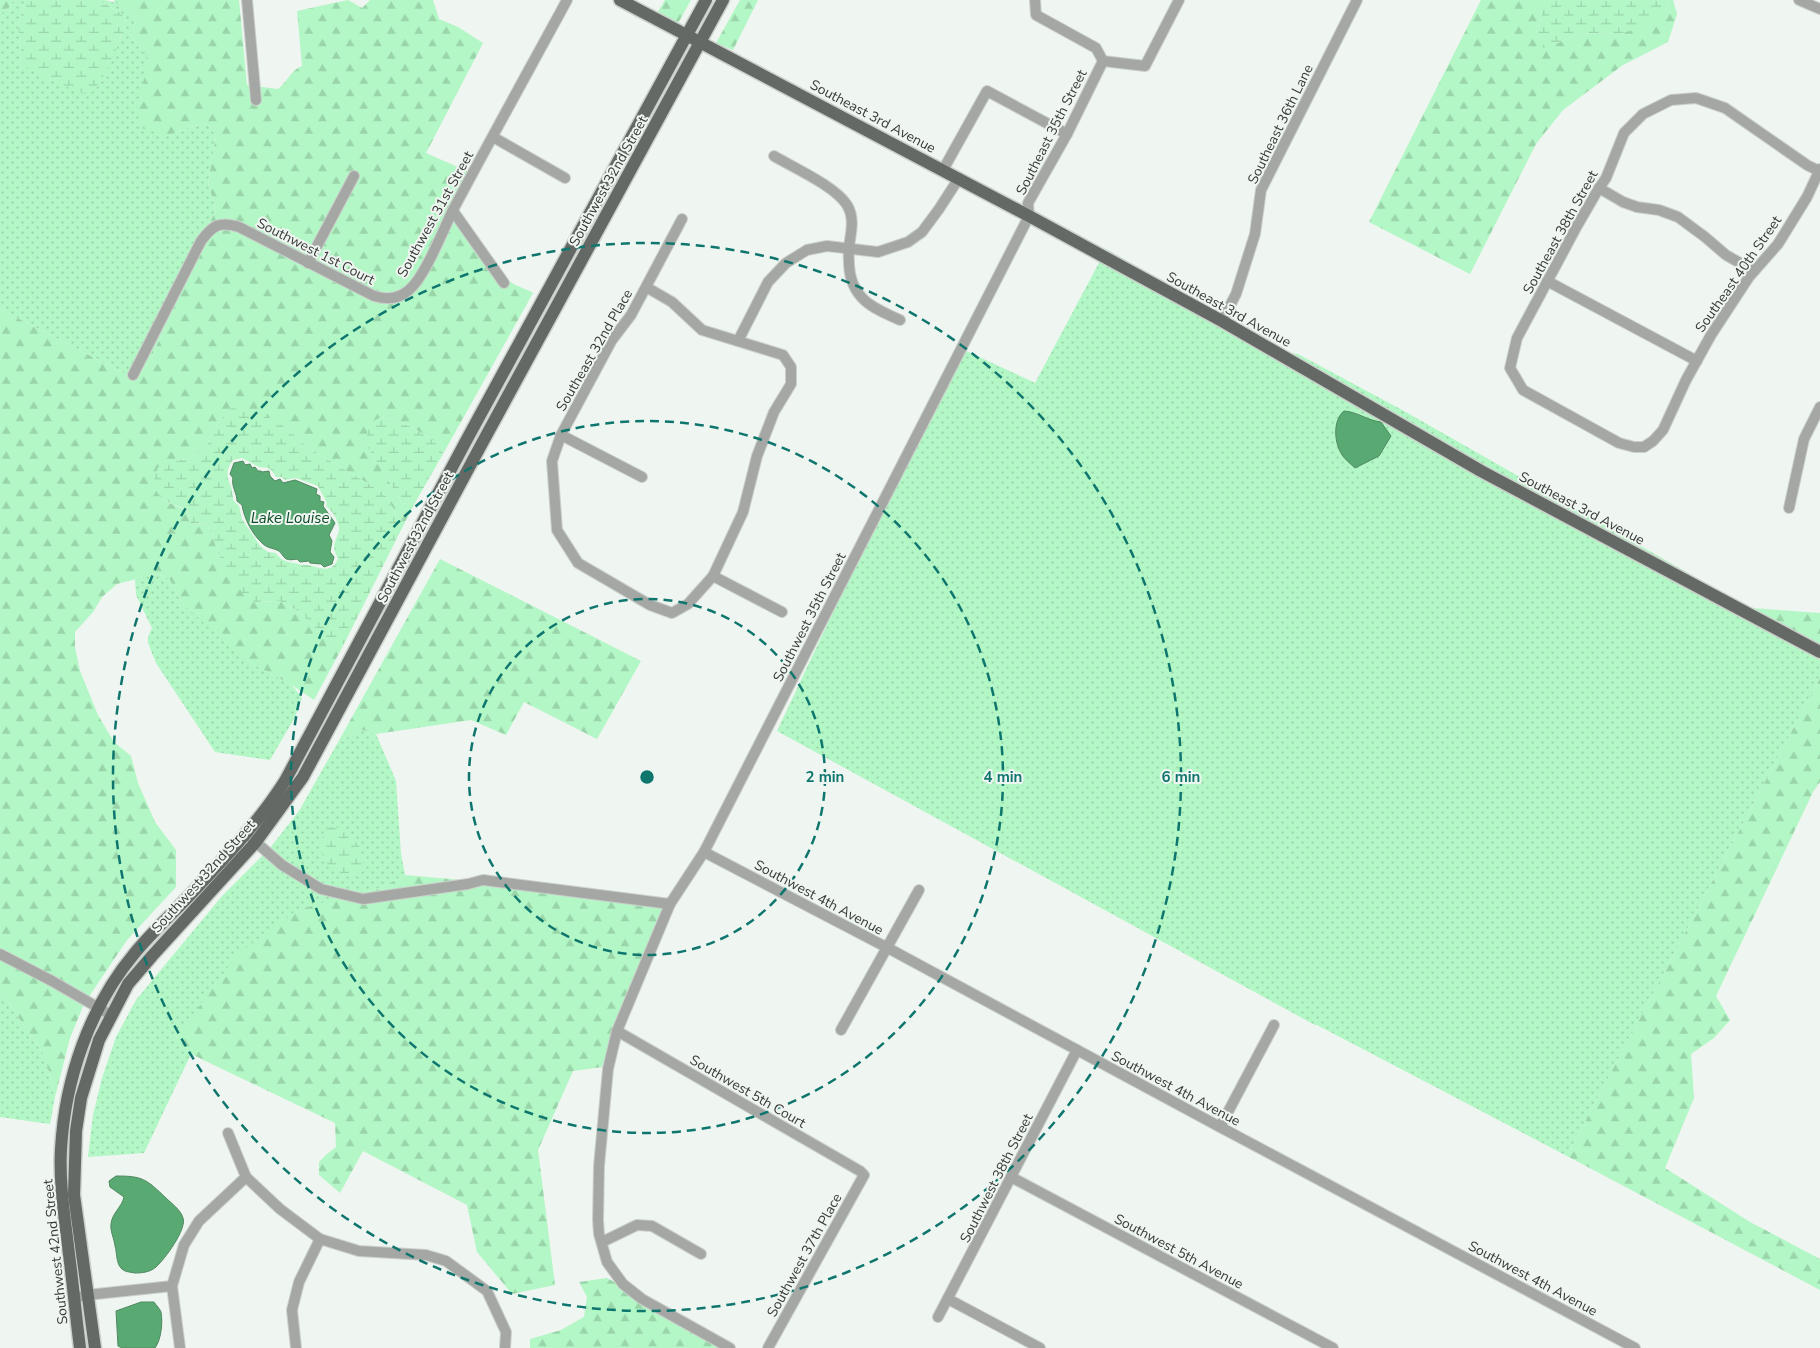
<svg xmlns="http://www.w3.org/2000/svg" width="1820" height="1348" font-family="'Nunito Sans',sans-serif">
  <defs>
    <pattern id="grass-dots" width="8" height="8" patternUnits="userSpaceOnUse" patternTransform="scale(1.25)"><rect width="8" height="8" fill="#b2f7c5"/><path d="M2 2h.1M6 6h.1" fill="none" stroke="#9ad5aa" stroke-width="1.8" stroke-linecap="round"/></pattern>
    <pattern id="forest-firs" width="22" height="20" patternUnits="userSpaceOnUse" patternTransform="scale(1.25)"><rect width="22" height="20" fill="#b2f7c5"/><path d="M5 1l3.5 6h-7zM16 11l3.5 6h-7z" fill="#9ad5aa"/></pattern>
    <pattern id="wetland-marsh" width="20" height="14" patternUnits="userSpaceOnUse" patternTransform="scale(1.25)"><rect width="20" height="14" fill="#b2f7c5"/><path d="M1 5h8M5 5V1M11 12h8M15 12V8" fill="none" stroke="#9ad5aa"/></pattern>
  </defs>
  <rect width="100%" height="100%" fill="#eff5f0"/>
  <g fill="url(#grass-dots)" fill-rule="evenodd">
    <path d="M 13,0 L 25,0 L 18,25 L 22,65 L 96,88 L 121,37 L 126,19 L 122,14 L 99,0 C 117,0 123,8 137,18 L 131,36 L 149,59 L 145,82 L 168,136 L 190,127 L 207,123 L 216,135 L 208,184 L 216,209 L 150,361 L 135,379 L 0,309 L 0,14 L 11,6 Z"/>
    <path d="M 1106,249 L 1290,353 L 1298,354 L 1404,411 L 1739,602 L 1738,604 L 1483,467 L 1104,252 Z"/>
    <path d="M 1101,259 L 1747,617 L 1746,620 L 1820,660 L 1820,678 L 1567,1156 L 1317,1025 L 1315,1025 L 777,731 L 958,347 L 1035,383 ZM 1353,412 L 1370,421 L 1381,422 L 1355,468 Z"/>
    <path d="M 156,574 L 169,578 L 182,603 L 251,663 L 292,685 L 302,698 L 295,717 L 270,760 L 215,752 L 156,663 L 148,643 L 148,637 L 152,628 L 136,595 L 135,579 Z"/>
    <path d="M 359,729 L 376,734 L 396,781 L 401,854 L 405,875 L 381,888 L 347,895 L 176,1037 L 191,1054 L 144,1153 L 88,1157 L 93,1115 L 102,1078 L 116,1037 L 136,1000 L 222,896 L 270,848 L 299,811 L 337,744 Z"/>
    <path d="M 0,991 L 45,1056 L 55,1097 L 50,1124 L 0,1117 Z"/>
  </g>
  <g fill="url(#forest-firs)">
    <path d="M 0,0 L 13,0 L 11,6 L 0,14 Z"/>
    <path d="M 116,0 L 239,0 L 247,85 L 278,89 C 288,81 290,71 302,66 L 297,11 L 348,0 L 362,8 L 370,0 L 433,0 L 439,19 L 458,27 L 483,43 L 426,153 L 469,172 L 450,208 L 447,209 L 448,211 C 440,228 419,277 406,287 C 398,293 390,294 381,294 L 233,221 L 222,219 L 221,227 L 232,228 L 393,303 L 399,302 L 454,219 L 502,288 L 509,284 L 476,237 C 491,249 495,271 512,283 C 518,287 527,289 533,293 L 443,454 L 442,447 C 420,431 408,423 381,417 L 365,443 L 403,504 L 416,501 L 402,528 L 402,523 L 384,493 L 307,447 L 288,429 L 220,420 L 207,445 L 192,458 L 176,461 L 163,500 L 187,511 L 191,524 L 207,523 L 222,562 L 255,602 L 280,601 L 298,611 L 332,644 L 344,644 L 314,700 L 292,685 L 251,663 L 217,635 L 182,603 L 169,578 L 156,574 L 117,584 L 102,597 L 93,612 L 75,632 L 75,647 L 80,671 L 98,715 L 114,742 L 131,756 L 138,783 L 155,822 L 176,850 L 176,887 L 127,940 L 88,998 L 0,950 L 0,309 L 135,379 L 150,361 L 216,209 L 208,184 L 216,135 L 207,123 L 190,127 L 168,136 L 142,128 L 136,111 L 149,59 L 131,36 L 137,18 L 113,1 Z"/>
    <path d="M 665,0 L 691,0 L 677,25 L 656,15 Z"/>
    <path d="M 740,0 L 758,0 L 733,50 L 716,43 Z"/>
    <path d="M 1481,0 L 1542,0 L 1542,16 L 1536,32 L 1558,43 L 1579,33 L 1618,34 L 1666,13 L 1668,0 L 1673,0 L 1677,14 L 1668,42 L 1623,65 L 1563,110 L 1536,144 L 1470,274 L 1369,222 Z"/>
    <path d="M 440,559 L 641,661 L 597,739 L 524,702 L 506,735 L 471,720 L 376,734 L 359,729 L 337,744 Z"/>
    <path d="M 1751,608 L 1820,613 L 1820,648 Z"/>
    <path d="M 1820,678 L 1820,782 L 1813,792 L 1716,996 L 1730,1020 L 1714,1038 L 1691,1054 L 1694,1098 L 1665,1168 L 1750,1222 L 1820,1259 L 1820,1290 L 1567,1156 Z"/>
    <path d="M 405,875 L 678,899 L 629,996 L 602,1067 L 573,1071 L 538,1150 L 555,1285 L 512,1294 L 477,1252 L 467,1205 L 363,1151 L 340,1193 L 319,1175 L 319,1162 L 327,1154 L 336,1147 L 335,1123 L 191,1054 L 176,1038 L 237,955 L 296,911 L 347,895 L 381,888 Z"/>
    <path d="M 0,958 L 84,1004 L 70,1038 L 55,1097 L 45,1056 L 0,991 Z"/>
    <path d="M 607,1278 L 736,1348 L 530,1348 L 530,1339 L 561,1330 L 584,1317 L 587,1297 L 579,1282 Z"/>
  </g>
  <g fill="url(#wetland-marsh)" fill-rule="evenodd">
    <path d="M 25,0 L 99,0 L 122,14 L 126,19 C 120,42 107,78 89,95 L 47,79 L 22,65 L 18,25 Z"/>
    <path d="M 1542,0 L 1668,0 L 1666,13 L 1642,28 L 1618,34 L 1579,33 L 1558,43 L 1543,48 L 1536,32 L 1542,16 Z"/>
    <path d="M 232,408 L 258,411 L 288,429 L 307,447 L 384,493 L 402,523 L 402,528 L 344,644 L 332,644 L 298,611 L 280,601 L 255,602 L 244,595 L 222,562 L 207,523 L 191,524 L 187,510 L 163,500 L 152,486 L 158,467 L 176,461 L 192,458 L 207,445 L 220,420 ZM 242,458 L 259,467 L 268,468 L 272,471 L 276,477 L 282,477 L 285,480 L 296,478 L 318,486 L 327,503 L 326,506 C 332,511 340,522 339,530 C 338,536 334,541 334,548 C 334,552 337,555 338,559 C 329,578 315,563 301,565 C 291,561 283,564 276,553 L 268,552 L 260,546 L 242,519 L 239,506 L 233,500 C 234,482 220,478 233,460 Z"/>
    <path d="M 381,417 C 408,423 420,431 442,447 L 443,454 L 416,501 L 403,504 L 365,443 L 369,423 Z"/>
    <path d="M 327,827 L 343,828 L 359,845 L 364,866 L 360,876 L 353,879 L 335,870 L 323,860 L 321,841 Z"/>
  </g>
  <g fill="#58aa72" stroke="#4f8961">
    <path d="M 1344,411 C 1358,412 1366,420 1381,422 L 1391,436 L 1379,456 L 1355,468 C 1350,463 1344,459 1341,453 C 1334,441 1333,420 1344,411 Z"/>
    <path d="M 243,461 L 245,465 L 250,464 L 252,468 L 255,467 L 258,471 L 261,471 L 262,472 L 269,471 L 270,476 L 275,481 L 280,479 L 283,483 L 295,480 L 317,489 L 316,494 L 320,496 L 320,501 L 324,502 L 323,506 L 335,523 L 329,535 L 332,541 L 330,552 L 334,557 L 332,564 L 324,567 L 321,564 L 310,563 L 309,561 L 300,562 L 297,559 C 281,562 286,555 277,550 C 272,548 267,548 262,543 C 252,534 244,518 242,505 L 237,501 C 237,493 231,486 233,478 L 230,474 L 234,463 Z"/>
    <path d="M 116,1176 C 143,1176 146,1179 166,1198 C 171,1203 181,1210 183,1218 C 187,1229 165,1259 156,1267 C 150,1272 143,1273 135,1273 C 130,1272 124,1272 121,1268 C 116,1263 117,1252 115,1246 C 114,1238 110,1231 111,1224 C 112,1213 122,1207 124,1197 L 110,1187 L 109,1181 Z"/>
    <path d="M 141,1302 L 154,1302 C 156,1305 160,1309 161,1312 C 163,1323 161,1340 155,1348 L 122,1348 L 118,1346 L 116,1311 Z"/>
  </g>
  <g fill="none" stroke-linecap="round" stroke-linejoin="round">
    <g stroke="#cbd0cb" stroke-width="12">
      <g id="minor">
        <path d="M 247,0 L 256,100"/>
        <path d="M 1035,0 L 1036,15 L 1096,48 L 1103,61 L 1145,66 L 1179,0"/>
        <path d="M 1799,0 L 1820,9"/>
        <path d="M 493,137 L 565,178"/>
        <path d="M 774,156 C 794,168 835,186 847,205 C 855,218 851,233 849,246 C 848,252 849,259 849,265 C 851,299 873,308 900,320"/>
        <path d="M 943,170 L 987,91 L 1067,134"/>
        <path d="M 1819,171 L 1807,165 L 1725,108 L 1696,98 L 1671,100 L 1643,114 L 1624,133 L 1606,178 L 1599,188 L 1577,226 L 1517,338 L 1510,368 L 1523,390 L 1619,443 L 1634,447 L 1644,447 L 1653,441 L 1663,430 L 1686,380 L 1711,335 L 1749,277 L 1778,244 L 1807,197 L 1820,169"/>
        <path d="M 1599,188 L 1623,202 L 1637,207 L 1659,210 L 1678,217 L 1705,237 L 1726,255 L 1754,271"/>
        <path d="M 453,211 L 504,283"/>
        <path d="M 308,263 L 354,176"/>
        <path d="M 1547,281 L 1697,361"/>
        <path d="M 646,287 L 672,302 L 702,330 L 783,355 L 791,367 L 791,384 L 774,412 L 757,456 L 743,512 L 713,576 L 688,604 L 672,613 L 650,605 L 578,563 L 557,530 L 552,461 L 561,435 L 612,340 L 631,315 L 682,219"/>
        <path d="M 1222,321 L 1236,294 L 1255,234 L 1261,190 L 1357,0"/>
        <path d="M 738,341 L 768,282 L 786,263 L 807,250 L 827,246 L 878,252 L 908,242 L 922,232 L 939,209 L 959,178"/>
        <path d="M 133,375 L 201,241 C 213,225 219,221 239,227 L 374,296 C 387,300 399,299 409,290 C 425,277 443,230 453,210 C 490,140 529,70 567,0"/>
        <path d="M 561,435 L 642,477"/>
        <path d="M 1789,508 L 1804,439 L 1820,407"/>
        <path d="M 713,576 L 782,612"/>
        <path d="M 250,837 L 282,865 L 321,889 L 363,899 L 468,884 L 483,880 L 670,904"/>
        <path d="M 704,852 L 886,947 L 1220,1127 L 1635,1348"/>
        <path d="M 0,954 L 52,981 L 111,1015"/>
        <path d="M 841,1030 L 919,890"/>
        <path d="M 617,1031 L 860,1171 L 864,1175 L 768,1348"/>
        <path d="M 1220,1127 L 1274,1025"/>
        <path d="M 228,1133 L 246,1177"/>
        <path d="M 1011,1177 L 1333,1348"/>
        <path d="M 602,1242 L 637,1225 L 652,1226 L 701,1254"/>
        <path d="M 74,1298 L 87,1295 L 172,1286"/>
        <path d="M 948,1299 L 1040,1348"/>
        <path d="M 938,1317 L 1077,1050"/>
        <path d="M 180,1348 L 172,1286 L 184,1245 L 199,1221 L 246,1177 L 280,1209 L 320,1239 L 359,1251 L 426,1255 L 446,1261 L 487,1291 L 506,1332 L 505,1348"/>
        <path d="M 296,1348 L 292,1310 L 299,1282 L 320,1239"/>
        <path d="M 730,1348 L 642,1299 L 623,1284 L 607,1262 L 599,1234 L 598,1220 L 599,1166 L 608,1069 L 617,1031 L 670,904 L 704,852 L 1029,216 L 1028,203 L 1067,134 L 1103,61"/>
      </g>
    </g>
    <g stroke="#cbd0cb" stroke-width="15">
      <g id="major">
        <path d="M 620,0 L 1029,216 L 1222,321 L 1481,471 L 1820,652"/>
        <path d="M 80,1348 C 76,1317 73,1285 69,1254 C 65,1219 59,1184 61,1149 C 65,1080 89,1008 134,954 C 151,933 172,914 191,894 C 224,859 259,822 285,781 L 466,441 L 706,0"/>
        <path d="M 95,1348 L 74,1195 L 76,1131 L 81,1098 L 99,1040 L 128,984 L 152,956 L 255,843 L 303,777 L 480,447 L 723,0"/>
      </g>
    </g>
    <use href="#minor" stroke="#a5a7a5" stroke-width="10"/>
    <use href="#major" stroke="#646965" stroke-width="12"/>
  </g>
  <g fill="none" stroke="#0f766e" stroke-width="2.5" stroke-dasharray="9 6">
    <circle cx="647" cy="777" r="178"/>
    <circle cx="647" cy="777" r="356"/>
    <circle cx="647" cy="777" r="534"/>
  </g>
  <g text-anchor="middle" stroke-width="4" stroke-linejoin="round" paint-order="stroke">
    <g font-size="14" fill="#393b39" stroke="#eff5f0">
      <text transform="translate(873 116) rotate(28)" y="5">Southeast 3rd Avenue</text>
      <text transform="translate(1280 124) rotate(-64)" y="5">Southeast 36th Lane</text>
      <text transform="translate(1051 132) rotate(-63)" y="5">Southeast 35th Street</text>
      <text transform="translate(608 181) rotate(-61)" y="5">Southwest 32nd Street</text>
      <text transform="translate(435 214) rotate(-61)" y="5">Southwest 31st Street</text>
      <text transform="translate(1560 232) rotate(-61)" y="5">Southeast 38th Street</text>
      <text transform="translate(316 251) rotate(27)" y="5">Southwest 1st Court</text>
      <text transform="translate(1738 274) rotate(-55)" y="5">Southeast 40th Street</text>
      <text transform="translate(1229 309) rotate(29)" y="5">Southeast 3rd Avenue</text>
      <text transform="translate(594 350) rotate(-60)" y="5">Southeast 32nd Place</text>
      <text transform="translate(1582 508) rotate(28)" y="5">Southeast 3rd Avenue</text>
      <text transform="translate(415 537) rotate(-62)" y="5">Southwest 32nd Street</text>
      <text transform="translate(809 617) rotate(-63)" y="5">Southwest 35th Street</text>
      <text transform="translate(203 876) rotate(-48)" y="5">Southwest 32nd Street</text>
      <text transform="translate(819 897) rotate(28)" y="5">Southwest 4th Avenue</text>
      <text transform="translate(1176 1088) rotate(28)" y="5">Southwest 4th Avenue</text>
      <text transform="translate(748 1091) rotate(30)" y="5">Southwest 5th Court</text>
      <text transform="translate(996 1178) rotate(-63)" y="5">Southwest 38th Street</text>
      <text transform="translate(1179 1251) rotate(28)" y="5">Southwest 5th Avenue</text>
      <text transform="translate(55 1252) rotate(-96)" y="5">Southwest 42nd Street</text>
      <text transform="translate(804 1255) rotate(-61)" y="5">Southwest 37th Place</text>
      <text transform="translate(1533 1278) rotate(28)" y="5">Southwest 4th Avenue</text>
    </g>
    <g font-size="15" font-style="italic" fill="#0b4b26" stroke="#eff5f0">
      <text x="290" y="523">Lake Louise</text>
    </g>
  </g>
  <circle cx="647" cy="777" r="8" fill="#0f766e" stroke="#eff5f0" stroke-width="2.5"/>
  <g font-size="15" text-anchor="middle" font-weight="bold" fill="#0f766e" stroke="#eff5f0" stroke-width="4" stroke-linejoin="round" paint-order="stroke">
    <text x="825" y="782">2 min</text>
    <text x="1003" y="782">4 min</text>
    <text x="1181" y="782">6 min</text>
  </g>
</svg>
